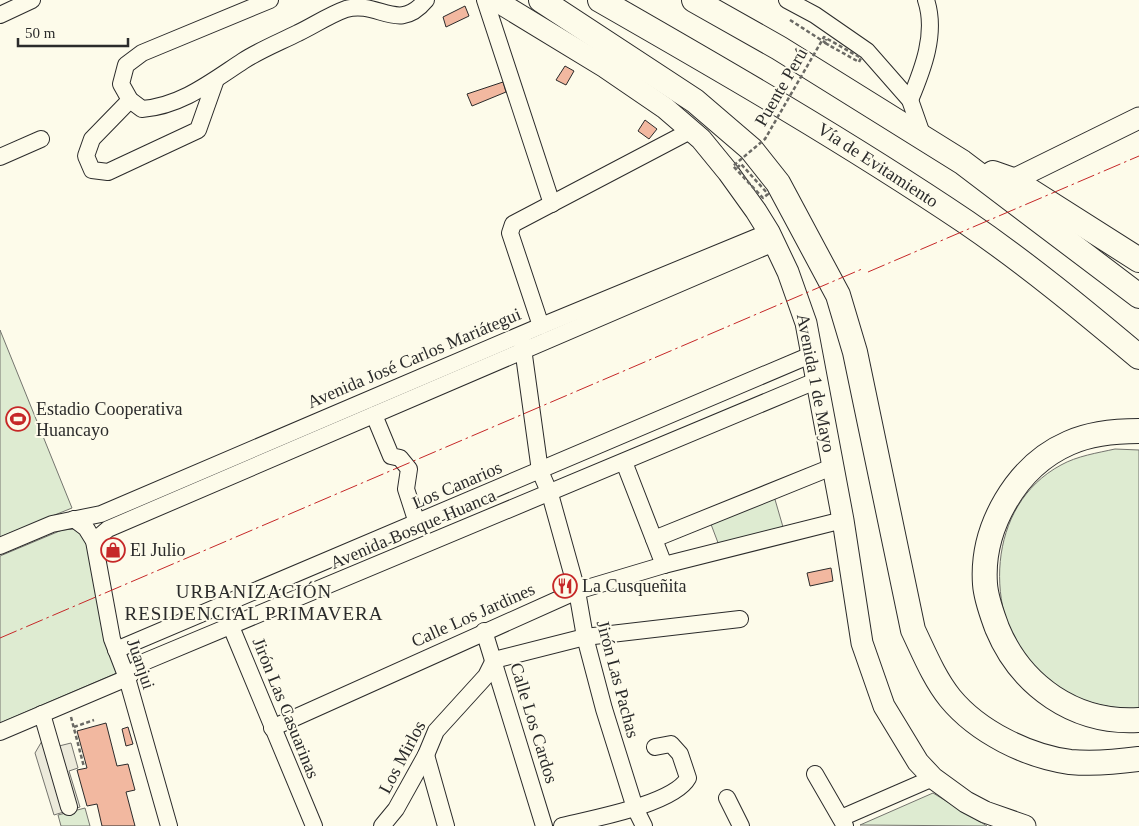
<svg xmlns="http://www.w3.org/2000/svg" width="1139" height="826" font-family="Georgia,serif">
  <rect width="100%" height="100%" fill="#fdfbea"/>
  <g fill="#deebd1" stroke="#74746e">
    <path d="M 0,330 L 72,508 L 0,537 Z"/>
    <path d="M 1115,449 L 1139,450 L 1139,709 C 1106,709 1077,701 1050,684 C 1045,680 1038,677 1034,673 C 983,613 986,505 1061,465 C 1077,456 1097,453 1115,449 Z"/>
    <path d="M 774,496 L 783,527 L 720,548 L 709,519 Z"/>
    <path d="M 75,529 L 85,535 L 117,673 L 0,723 L 0,556 L 62,530 Z"/>
    <path d="M 933,793 L 987,826 L 860,825 Z"/>
    <path d="M 85,808 L 90,826 L 61,826 L 58,815 Z"/>
  </g>
  <path fill="#eceadb" stroke="#74746e" d="M 42,741 L 59,746 L 71,743 L 78,768 L 69,771 L 80,807 L 54,815 L 35,753 Z"/>
  <g fill="#f2b8a0" stroke="#2b2b2b">
    <path d="M 465,6 L 469,16 L 446,27 L 443,17 Z"/>
    <path d="M 565,66 L 574,71 L 566,85 L 556,80 Z"/>
    <path d="M 503,82 L 506,92 L 472,106 L 467,94 Z"/>
    <path d="M 645,120 L 657,129 L 649,139 L 638,131 Z"/>
    <path d="M 831,568 L 833,581 L 810,586 L 807,573 Z"/>
    <path d="M 106,723 L 117,766 L 128,764 L 135,790 L 126,792 L 135,826 L 102,826 L 97,804 L 87,806 L 77,770 L 87,768 L 77,731 Z"/>
    <path d="M 128,727 L 133,744 L 126,746 L 122,729 Z"/>
  </g>
  <g fill="none" stroke-linecap="round" stroke-linejoin="round">
    <g stroke="#2b2b2b" stroke-width="18">
      <g id="minor">
        <path d="M 270,0 L 142,53 L 126,65 L 121,84 L 130,100 L 142,109 C 181,106 211,82 243,61 C 260,50 280,42 298,33 C 313,26 329,15 346,9 C 379,0 398,34 426,0"/>
        <path d="M 485,0 L 552,204"/>
        <path d="M 787,0 L 815,15 L 867,51 L 910,100 L 923,137"/>
        <path d="M 0,15 L 32,0"/>
        <path d="M 130,100 L 92,139 L 86,156 L 92,170 L 108,172 L 198,130 L 215,82"/>
        <path d="M 910,100 C 923,69 937,33 926,0"/>
        <path d="M 0,157 L 41,139"/>
        <path d="M 541,326 L 510,233 L 513,224 L 692,130"/>
        <path d="M 522,341 L 540,471 L 550,494 L 577,591 L 585,637 L 604,709 L 635,808 L 644,826"/>
        <path d="M 374,415 L 391,456 L 400,458 L 409,469 L 406,489 L 417,523"/>
        <path d="M 624,462 L 664,565"/>
        <path d="M 74,519 L 86,528 L 94,541 L 112,639 L 127,678 L 169,826"/>
        <path d="M 654,539 L 832,467"/>
        <path d="M 94,541 L 108,529 L 774,243"/>
        <path d="M 0,546 L 52,524 L 101,514 L 541,326 L 769,232"/>
        <path d="M 227,617 L 314,826"/>
        <path d="M 484,631 L 544,826"/>
        <path d="M 116,650 L 813,354"/>
        <path d="M 494,660 L 585,637 L 740,619"/>
        <path d="M 42,714 L 69,807"/>
        <path d="M 272,728 L 577,591 L 664,565 L 843,520"/>
        <path d="M 0,732 L 127,678 L 144,662 L 818,380"/>
        <path d="M 426,755 L 446,826"/>
        <path d="M 815,774 L 845,826"/>
        <path d="M 727,798 L 741,826"/>
        <path d="M 841,818 L 933,778"/>
        <path d="M 382,826 L 396,809 L 426,755 L 436,731 L 486,676 L 494,660"/>
        <path d="M 562,826 C 591,819 674,804 688,778 L 680,754 L 671,744 L 655,747"/>
      </g>
    </g>
    <g stroke="#2b2b2b" stroke-width="23">
      <g id="major">
        <path d="M 495,0 L 605,67 L 665,108 L 701,139 L 728,172 L 756,211 L 769,232 L 788,272 L 806,323 L 843,520 L 862,643 L 884,706 L 918,762 L 933,778 L 966,802 L 985,812 L 1025,826"/>
        <path d="M 1013,180 L 1139,118"/>
      </g>
    </g>
    <g stroke="#2b2b2b" stroke-width="26">
      <g id="highway">
        <path d="M 541,0 L 695,101 L 751,149 L 778,183 L 838,295 L 855,352 L 913,630 C 924,653 934,678 950,698 C 978,732 1027,756 1070,762 C 1092,764 1117,762 1139,759"/>
        <path d="M 600,0 C 724,71 847,142 966,222 C 1026,263 1083,310 1139,357"/>
        <path d="M 694,0 L 779,48 L 962,162 L 1139,296"/>
        <path d="M 993,173 L 1013,180 L 1139,260"/>
        <path d="M 1139,431 C 1115,431 1091,433 1069,443 C 1016,466 981,528 985,584 C 986,599 992,614 997,628 C 1021,686 1075,724 1139,720"/>
      </g>
    </g>
    <g stroke="#6a6964" stroke-width="2.5" stroke-dasharray="4 2.5" stroke-linecap="butt">
      <path d="M 790,20 L 829,45"/>
      <path d="M 71,717 L 84,767"/>
      <path d="M 74,727 L 94,720"/>
    </g>
    <use href="#minor" stroke="#fdfbea" stroke-width="16"/>
    <use href="#major" stroke="#fdfbea" stroke-width="21"/>
    <use href="#highway" stroke="#fdfbea" stroke-width="24"/>
    <path stroke="#6a6964" stroke-width="2.5" stroke-dasharray="4 2.5" stroke-linecap="butt" d="M 737,168 L 741,164 L 768,194 L 763,198 L 733,166 L 765,139 L 824,37 L 861,58 L 859,62 L 825,43 L 826,39"/>
    <g stroke="#c62828" stroke-width="1" stroke-dasharray="18 4 2.5 4" stroke-linecap="butt">
      <path d="M 868,272 L 1139,156"/>
      <path d="M 0,638 L 862,269"/>
    </g>
  </g>
  <defs>
    <g id="stadium-ring" transform="scale(1.25)"><circle r="9.5" fill="#fdfbea" stroke="#c62828" stroke-width="1.5"/><path d="M0-5a6.5 5 0 1 0 0 10a6.5 5 0 1 0 0-10ZM-3.5-1.8h7v3.6h-7Z" fill="#c62828"/></g>
    <g id="shop-ring" transform="scale(1.25)"><circle r="9.5" fill="#fdfbea" stroke="#c62828" stroke-width="1.5"/><path d="M-5-2.5h2.3a2.7 3.5 0 0 1 5.4 0H5L5.5 6h-11ZM-1.5-2.5h3a1.5 2.3 0 0 0-3 0Z" fill="#c62828"/></g>
    <g id="restaurant-ring" transform="scale(1.25)"><circle r="9.5" fill="#fdfbea" stroke="#c62828" stroke-width="1.5"/><path d="M-5-6h1v4h1v-4h1v4h1v-4h1v5L-1.5 .5V6h-2V.5L-5-1ZM5-6V6H3V1.5H1.5Q1.5-4 5-6Z" fill="#c62828"/></g>
  </defs>
  <g fill-rule="evenodd">
    <use href="#stadium-ring" x="18" y="419"/>
    <use href="#shop-ring" x="113" y="550"/>
    <use href="#restaurant-ring" x="565" y="586"/>
  </g>
  <g text-anchor="middle" stroke-width="4" stroke-linejoin="round" paint-order="stroke">
    <g font-size="18" fill="#2b2b2b" stroke="#fdfbea">
      <text transform="translate(781 87) rotate(-60)" y="6">Puente Perú</text>
      <text transform="translate(878 165) rotate(33)" y="6">Vía de Evitamiento</text>
      <text transform="translate(414 358) rotate(-23)" y="6">Avenida José Carlos Mariátegui</text>
      <text transform="translate(816 383) rotate(79)" y="6">Avenida 1 de Mayo</text>
      <text transform="translate(457 485) rotate(-23)" y="6">Los Canarios</text>
      <text transform="translate(413 529) rotate(-23)" y="6">Avenida Bosque Huanca</text>
      <text transform="translate(473 615) rotate(-24)" y="6">Calle Los Jardines</text>
      <text transform="translate(141 664) rotate(71)" y="6">Juanjui</text>
      <text transform="translate(618 679) rotate(75)" y="6">Jirón Las Pachas</text>
      <text transform="translate(286 708) rotate(68)" y="6">Jirón Las Casuarinas</text>
      <text transform="translate(534 723) rotate(73)" y="6">Calle Los Cardos</text>
      <text transform="translate(402 757) rotate(-62)" y="6">Los Mirlos</text>
    </g>
    <g font-size="18" fill="#2b2b2b" stroke="#fdfbea" text-anchor="start">
      <text x="36" y="415">Estadio Cooperativa<tspan x="36" dy="21">Huancayo</tspan></text>
      <text x="130" y="556">El Julio</text>
      <text x="582" y="592">La Cusqueñita</text>
    </g>
    <g font-size="19" letter-spacing="1" fill="#2b2b2b" stroke="#fdfbea">
      <text x="254" y="598">URBANIZACIÓN<tspan x="254" dy="22">RESIDENCIAL PRIMAVERA</tspan></text>
    </g>
  </g>
  <path d="M18 38v8h110v-8" fill="none" stroke="#2b2b2b" stroke-width="2.5"/>
  <text x="25" y="38" font-size="15" fill="#2b2b2b" stroke="#fdfbea" stroke-width="4" paint-order="stroke">50 m</text>
</svg>
